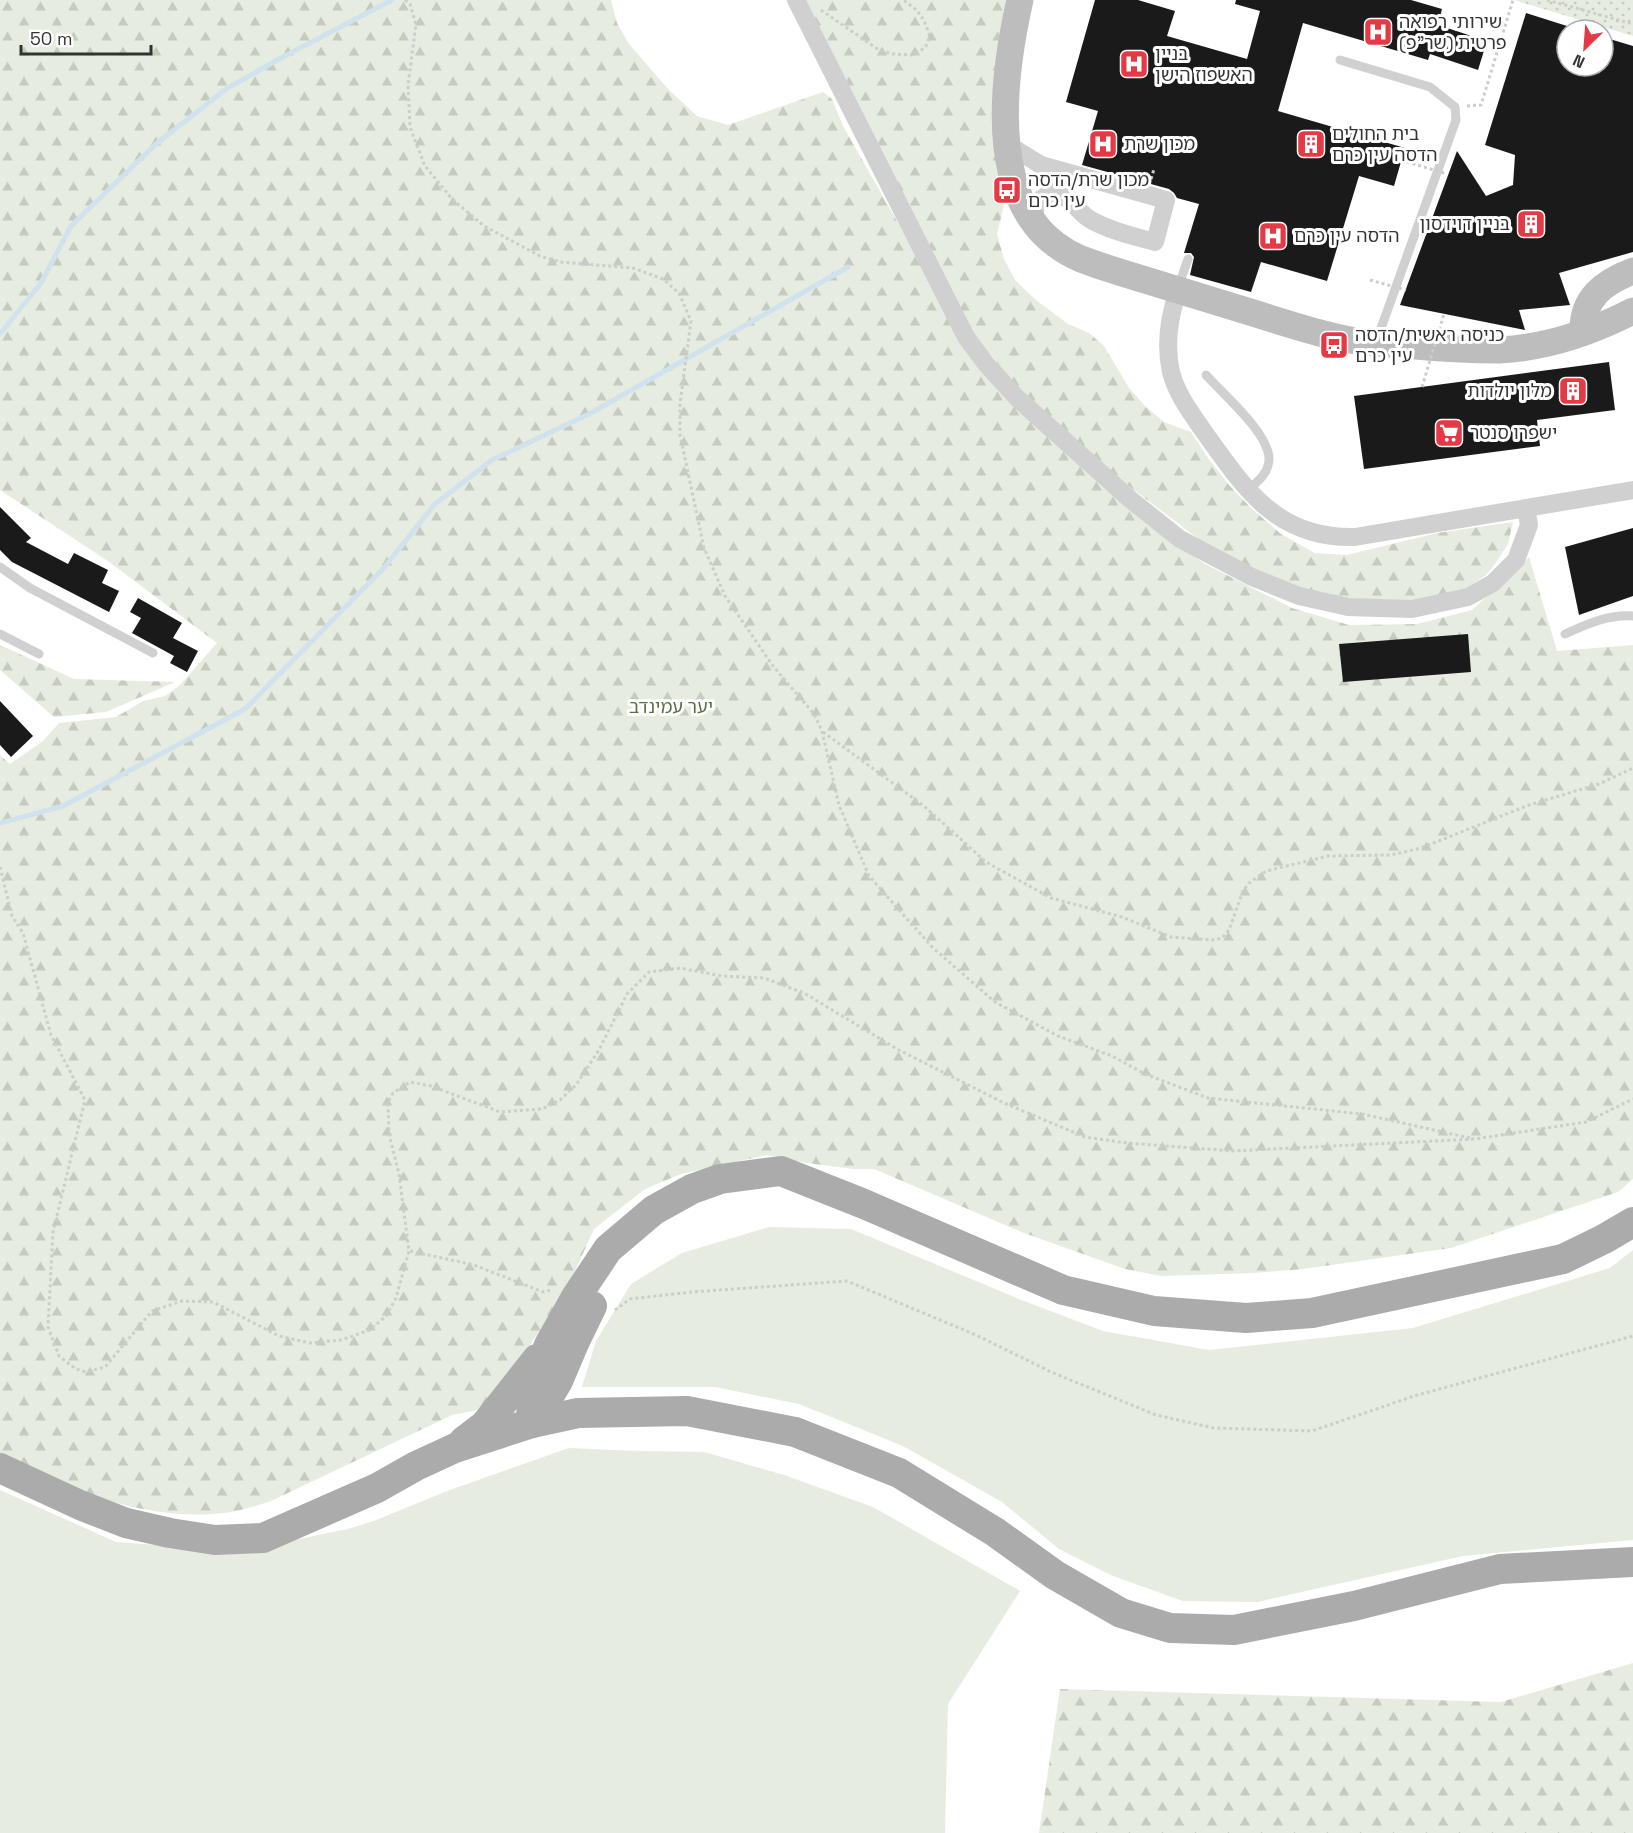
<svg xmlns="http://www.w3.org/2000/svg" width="1633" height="1833" font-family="'Space Grotesk','Noto Sans Hebrew',sans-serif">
  <defs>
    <pattern id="forest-firs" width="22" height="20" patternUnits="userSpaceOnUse" patternTransform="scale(1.5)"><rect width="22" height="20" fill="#e6ecdf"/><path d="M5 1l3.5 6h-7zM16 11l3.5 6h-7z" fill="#c6cbc0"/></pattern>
    <pattern id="park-dots" width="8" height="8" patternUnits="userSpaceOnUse" patternTransform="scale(1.5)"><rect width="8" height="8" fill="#e6ecdf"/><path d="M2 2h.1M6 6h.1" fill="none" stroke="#c6cbc0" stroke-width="1.8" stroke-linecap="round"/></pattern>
  </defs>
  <rect width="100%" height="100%" fill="#fff"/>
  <g fill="#e6ecdf">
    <path d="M 769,1227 L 851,1229 L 1024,1301 L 1103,1331 L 1209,1350 L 1413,1328 L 1610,1268 L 1633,1250 L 1633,1540 L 1463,1556 L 1257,1602 L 1183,1601 L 1113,1576 L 1059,1549 L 1002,1502 L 903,1446 L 799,1404 L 715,1387 L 582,1387 L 596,1341 L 631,1284 L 682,1253 Z"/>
    <path d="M 569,1448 L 638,1451 L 704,1452 L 784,1475 L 873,1507 L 1020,1591 L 948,1704 L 945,1833 L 0,1833 L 0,1490 L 116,1542 L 240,1551 L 348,1529 L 374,1521 L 447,1491 Z"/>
  </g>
  <g fill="url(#forest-firs)">
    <path d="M 0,0 L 611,0 L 617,23 L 629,44 L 668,89 L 697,116 L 728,125 L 823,92 L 832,99 L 843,126 L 923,267 L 959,339 L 1166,537 L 1205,564 L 1292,608 L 1349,625 L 1417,624 L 1472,610 L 1529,557 L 1557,651 L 1633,645 L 1633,1179 L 1618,1192 L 1451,1248 L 1303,1269 L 1254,1273 L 1162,1276 L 1125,1269 L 1024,1233 L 874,1169 L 854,1169 L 807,1163 L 767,1155 L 681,1174 L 645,1189 L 594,1229 L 558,1309 L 533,1340 L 501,1405 L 452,1415 L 271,1501 C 252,1507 233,1513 213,1514 C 141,1519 61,1489 0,1453 L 0,755 L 10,764 L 43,741 L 59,723 L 116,717 L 143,701 L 165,696 L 180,685 L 217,643 L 108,561 L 0,490 Z"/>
    <path d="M 802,0 L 1012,0 L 1009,184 L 997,234 L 1004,259 L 1015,280 L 1036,300 L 1068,324 L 1089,333 L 1104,346 L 1129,388 L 1146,407 L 1164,422 L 1191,432 L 1208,458 L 1229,485 L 1250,507 L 1281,534 L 1315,553 L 1347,555 L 1437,533 L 1513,522 L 1508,544 L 1495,564 L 1486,575 L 1464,590 L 1410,604 L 1372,603 L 1294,590 L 1200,540 L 1088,455 L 1023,395 L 993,358 L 968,333 Z"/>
    <path d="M 0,645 L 74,679 L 175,682 L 106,712 L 54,717 L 0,670 Z"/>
    <path d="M 1633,1663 L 1633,1833 L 1039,1833 L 1060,1689 L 1501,1702 Z"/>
  </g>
  <path fill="url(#park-dots)" d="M 1514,0 L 1633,0 L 1633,36 Z"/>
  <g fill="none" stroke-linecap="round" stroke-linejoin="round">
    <g stroke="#cfe2ee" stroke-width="5">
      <path d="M 0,334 L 41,283 L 71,226 L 156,144 L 226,89 L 281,58 L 392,0"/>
      <path d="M 0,823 L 63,806 L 245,709 L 383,569 L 435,504 L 492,460 L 591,413 L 848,267"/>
    </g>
  </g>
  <g fill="#1a1a1a">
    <path d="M 1095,0 L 1138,0 L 1175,11 L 1167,36 L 1247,59 L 1260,11 L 1235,4 L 1236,0 L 1411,0 L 1442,9 L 1438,25 L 1487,41 L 1478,70 L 1430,54 L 1428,60 L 1303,23 L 1278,111 L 1405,148 L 1394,186 L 1359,176 L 1327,281 L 1261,262 L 1251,292 L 1190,275 L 1194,257 L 1191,253 L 1184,253 L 1199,204 L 1177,198 L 1174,193 L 1169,189 L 1082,165 L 1098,111 L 1066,102 Z"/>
    <path d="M 1526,13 L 1567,26 L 1567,66 L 1603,66 L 1603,37 L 1633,46 L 1633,252 L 1559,273 L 1570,305 L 1519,310 L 1525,330 L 1400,305 L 1457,151 L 1486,196 L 1513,185 L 1515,155 L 1485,145 Z"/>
    <path d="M 1609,362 L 1615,410 L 1537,420 L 1540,446 L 1364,469 L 1354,396 Z"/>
    <path d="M 0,507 L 31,538 L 26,542 L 68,564 L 74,553 L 108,570 L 102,583 L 119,591 L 109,612 L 12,562 L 0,550 Z"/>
    <path d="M 1633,528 L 1633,596 L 1579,615 L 1565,547 Z"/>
    <path d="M 138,598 L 182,623 L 173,638 L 198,651 L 187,672 L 170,663 L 174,656 L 132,633 L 141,618 L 130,612 Z"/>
    <path d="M 1468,634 L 1471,672 L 1343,682 L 1339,644 Z"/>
    <path d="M 0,701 L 33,736 L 11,757 L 0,745 Z"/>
  </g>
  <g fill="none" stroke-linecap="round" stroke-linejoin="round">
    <g stroke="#cdcdcd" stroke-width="3" stroke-dasharray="3 3" stroke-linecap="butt">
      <path d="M 405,0 L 410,4 L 416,24 L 408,85 L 410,127 L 425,166 L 452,199 L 484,226 L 540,256 L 560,262 L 633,268 L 663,279 L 679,293 L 691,321 L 680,404 L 680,435 L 704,548 L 725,596 L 773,666 L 814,714 L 822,731 L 839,805 L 869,876 L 933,948 L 995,1002 L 1058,1036 L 1112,1056 L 1145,1074 L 1208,1098 L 1362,1114 L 1470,1138"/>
      <path d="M 1547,0 L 1633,24"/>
      <path d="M 821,10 L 879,50 L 893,54 L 912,55 L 925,48 L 930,37 C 924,18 920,11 903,0"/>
      <path d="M 1467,106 L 1481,105 L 1513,0"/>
      <path d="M 1151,179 L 1154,169"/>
      <path d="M 823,732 L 924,806 L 986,862 L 1051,898 L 1122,917 L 1171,937 L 1212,940 L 1222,938 L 1229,930 L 1243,891 L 1249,883 L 1266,871 L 1328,856 L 1391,855 L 1421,848 L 1529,805 L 1599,784 L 1633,768"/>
      <path d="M 0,867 L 12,916 L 23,933 L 51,1035 L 85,1100 L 53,1232 L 48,1327 L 59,1356 L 76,1369 L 86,1372 L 105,1367 L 152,1311 L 182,1301 L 213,1302 L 279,1336 L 310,1343 L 341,1340 L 370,1330 L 386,1316 L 396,1298 L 409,1251 L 399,1174 L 389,1134 L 388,1102 L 393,1093 L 410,1082 L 431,1086 L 500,1112 L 542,1109 L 560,1100 L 576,1085 L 599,1050 L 627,994 L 649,972 L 680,968 L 722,976 L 764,978 L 804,993 L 897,1049 L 1004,1103 L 1085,1137 L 1127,1143 L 1232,1151 L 1475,1139 L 1586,1122 L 1633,1099"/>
      <path d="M 410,1251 L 474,1265 L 543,1292 L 552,1290"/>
      <path d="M 615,1310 L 630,1299 L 692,1292 L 847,1281 L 976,1335 L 1051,1372 L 1156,1415 L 1214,1428 L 1312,1431 L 1414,1396 L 1633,1336"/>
    </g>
    <g stroke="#d0d0d0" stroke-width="9">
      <path d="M 1340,60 L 1430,87 L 1455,107 L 1456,120 L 1380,331"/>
      <path d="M 1178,288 L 1188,259"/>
      <path d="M 1206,375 C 1223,394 1270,434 1269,460 C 1268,474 1257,482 1248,490"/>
      <path d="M 0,567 L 30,588 L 153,653"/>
      <path d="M 0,634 L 39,654"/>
      <path d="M 1565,634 C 1587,624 1609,614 1633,616"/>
    </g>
    <g stroke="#d0d0d0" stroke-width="18">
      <path d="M 796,0 L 966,337 L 986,364 L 1017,398 L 1131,500 L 1180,539 L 1252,577 L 1299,596 L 1348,607 L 1412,609 L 1468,597 L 1493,583 L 1516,560 L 1529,525 L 1526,508"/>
      <path d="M 1007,144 L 1041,165 L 1166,200 L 1155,242 C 1133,236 1111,231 1091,220 C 1075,211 1076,199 1053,192 C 1035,200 1033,206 1036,225"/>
      <path d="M 1178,291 C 1169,317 1165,345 1171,372 C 1177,396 1194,417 1207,436 C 1247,492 1279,539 1355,537 L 1633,490"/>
    </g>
    <g stroke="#bdbdbd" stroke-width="27">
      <path d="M 1020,0 C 1005,66 991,167 1035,224 C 1046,239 1064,252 1081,259 C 1097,265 1113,270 1129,275 C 1165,286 1201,297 1237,308 C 1274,319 1312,333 1350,340 C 1368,343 1386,344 1404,345 C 1436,348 1467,350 1499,350 C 1545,348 1592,332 1633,311"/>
      <path d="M 1583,332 C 1582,298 1604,282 1633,271"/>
    </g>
    <g stroke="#ababab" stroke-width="30">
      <path d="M 534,1421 L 558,1381 L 575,1341 L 592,1306"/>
      <path d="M 532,1423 L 531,1400 L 537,1374 L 549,1345 L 576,1297 L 608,1249 L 654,1210 L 692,1189 L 720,1179 L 781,1171 L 864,1204 L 1063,1290 L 1154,1311 L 1246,1318 L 1312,1313 L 1563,1259 L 1604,1239 L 1633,1222"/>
      <path d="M 464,1441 L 485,1425 L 537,1359"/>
      <path d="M 0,1468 L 80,1505 L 126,1523 L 170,1533 L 215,1540 L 263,1538 L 377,1488 L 416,1466 L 455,1448 L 532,1423 L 578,1413 L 687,1411 L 795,1432 L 899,1473 L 995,1532 L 1055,1575 L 1121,1613 L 1170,1628 L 1234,1630 L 1354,1606 L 1500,1569 L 1633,1562"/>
    </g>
    <g stroke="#cdcdcd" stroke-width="3" stroke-dasharray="3 3" stroke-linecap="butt">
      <path d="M 1401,160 L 1447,174"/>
      <path d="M 1370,280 L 1406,290"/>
      <path d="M 1422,387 L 1444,314"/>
    </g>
  </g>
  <defs>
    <g id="hospital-square" transform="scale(1.5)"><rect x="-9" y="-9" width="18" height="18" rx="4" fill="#e63946" stroke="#fff"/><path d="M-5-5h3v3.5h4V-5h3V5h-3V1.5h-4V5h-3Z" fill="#fff"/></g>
    <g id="building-square" transform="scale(1.5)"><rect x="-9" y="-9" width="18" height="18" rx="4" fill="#e63946" stroke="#fff"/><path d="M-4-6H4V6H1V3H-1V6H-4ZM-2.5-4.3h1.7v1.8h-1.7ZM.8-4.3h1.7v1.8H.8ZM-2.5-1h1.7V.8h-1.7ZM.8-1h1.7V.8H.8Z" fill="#fff"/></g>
    <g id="bus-square" transform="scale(1.5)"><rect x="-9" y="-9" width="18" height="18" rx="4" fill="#e63946" stroke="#fff"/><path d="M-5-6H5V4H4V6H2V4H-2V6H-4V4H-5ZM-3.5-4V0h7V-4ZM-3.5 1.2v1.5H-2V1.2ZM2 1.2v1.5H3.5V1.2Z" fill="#fff"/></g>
    <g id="supermarket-square" transform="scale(1.5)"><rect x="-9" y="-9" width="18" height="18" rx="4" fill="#e63946" stroke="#fff"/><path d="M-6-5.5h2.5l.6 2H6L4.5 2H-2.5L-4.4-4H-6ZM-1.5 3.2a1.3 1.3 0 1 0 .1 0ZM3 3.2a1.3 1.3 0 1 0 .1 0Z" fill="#fff"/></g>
  </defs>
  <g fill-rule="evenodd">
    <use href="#hospital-square" x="1378" y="32"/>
    <use href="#hospital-square" x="1134" y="64"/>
    <use href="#hospital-square" x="1103" y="144"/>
    <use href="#building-square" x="1311" y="144"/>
    <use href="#bus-square" x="1007" y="190"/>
    <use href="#building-square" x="1531" y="224"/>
    <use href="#hospital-square" x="1273" y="236"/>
    <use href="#bus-square" x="1334" y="345"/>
    <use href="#building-square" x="1573" y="391"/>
    <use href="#supermarket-square" x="1449" y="433"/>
  </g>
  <g text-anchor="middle" stroke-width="6" stroke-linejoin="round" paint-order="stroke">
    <g font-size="18" fill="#333" stroke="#fff" text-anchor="start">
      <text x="1399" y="28">שירותי רפואה<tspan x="1399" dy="21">פרטית (שר"פ)</tspan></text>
      <text x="1155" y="60">בניין<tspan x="1155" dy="21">האשפוז הישן</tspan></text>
      <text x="1332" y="140">בית החולים<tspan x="1332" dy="21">הדסה עין כרם</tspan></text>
      <text x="1124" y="150">מכון שרת</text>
      <text x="1028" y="186">מכון שרת/הדסה<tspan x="1028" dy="21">עין כרם</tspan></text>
      <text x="1510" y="230" text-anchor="end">בניין דוידסון</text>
      <text x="1294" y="242">הדסה עין כרם</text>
      <text x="1355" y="341">כניסה ראשית/הדסה<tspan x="1355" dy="21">עין כרם</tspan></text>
      <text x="1552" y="397" text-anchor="end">מלון יולדות</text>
      <text x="1470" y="439">ישפרו סנטר</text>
    </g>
    <g font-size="18" fill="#56703f" stroke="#fff">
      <text x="671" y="713">יער עמינדב</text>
    </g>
  </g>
  <g transform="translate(1585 48) rotate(205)"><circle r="28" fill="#ffffff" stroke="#adadad" stroke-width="1.5"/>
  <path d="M0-4.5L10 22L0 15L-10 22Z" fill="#e63946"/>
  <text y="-9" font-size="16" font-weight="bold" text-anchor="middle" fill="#333333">N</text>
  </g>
  <path d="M21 45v9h130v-9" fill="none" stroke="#333333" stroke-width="3"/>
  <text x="30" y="45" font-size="18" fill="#333333" stroke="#ffffff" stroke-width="4.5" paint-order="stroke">50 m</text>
</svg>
